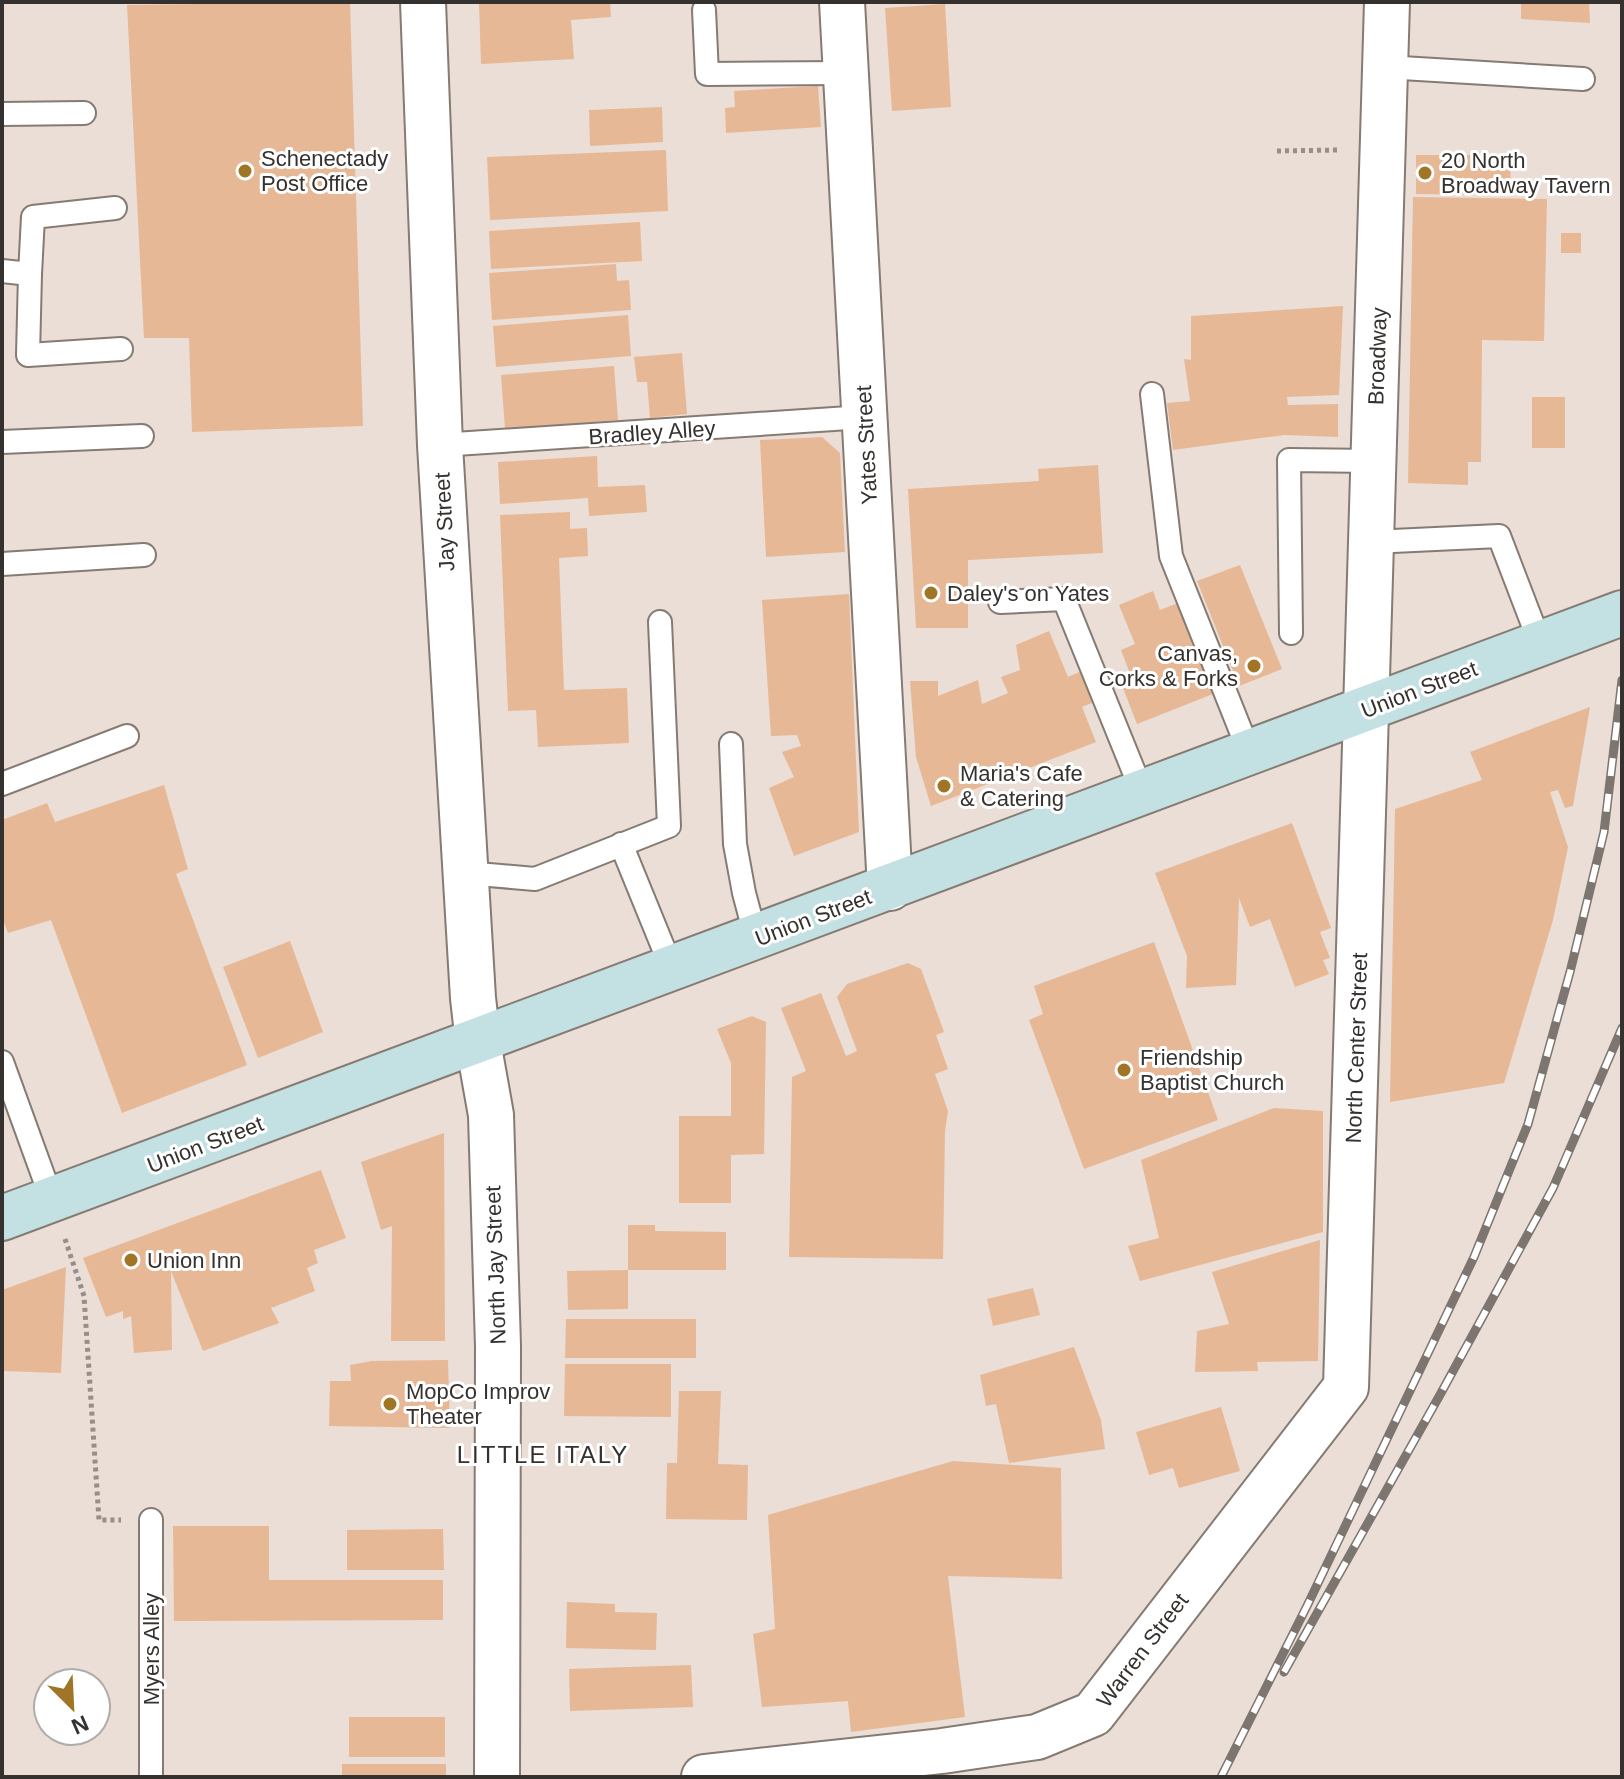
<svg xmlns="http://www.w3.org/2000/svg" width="1624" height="1779" font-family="Helvetica,sans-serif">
  <rect width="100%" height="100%" fill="#eaded6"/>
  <g fill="#e7b895">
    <path d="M 343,2 L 350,2 L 363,426 L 192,432 L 189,338 L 144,338 L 127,5 Z"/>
    <path d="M 479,2 L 610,2 L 611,17 L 571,20 L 574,59 L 481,64 Z"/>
    <path d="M 1521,2 L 1589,2 L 1590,23 L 1521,19 Z"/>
    <path d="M 945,4 L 951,107 L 892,111 L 885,8 Z"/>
    <path d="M 818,86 L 821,127 L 726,133 L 725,108 L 735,107 L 734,91 Z"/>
    <path d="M 662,107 L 663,142 L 590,146 L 589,110 Z"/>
    <path d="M 666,150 L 668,211 L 490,220 L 487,157 Z"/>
    <path d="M 1416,155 L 1511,155 L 1510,195 L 1416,194 Z"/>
    <path d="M 1413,197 L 1547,199 L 1544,341 L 1482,340 L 1481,462 L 1468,462 L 1468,485 L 1408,483 Z"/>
    <path d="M 640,222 L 642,261 L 491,269 L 489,231 Z"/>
    <rect x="1561" y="233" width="20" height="20"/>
    <path d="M 616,264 L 617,281 L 629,280 L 631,310 L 492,320 L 489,273 Z"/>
    <path d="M 1343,306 L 1339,395 L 1287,397 L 1288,405 L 1338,404 L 1338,437 L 1284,435 L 1173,450 L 1167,403 L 1190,401 L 1184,359 L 1191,360 L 1191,316 Z"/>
    <path d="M 628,315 L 631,356 L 496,367 L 493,326 Z"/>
    <path d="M 682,353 L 687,414 L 650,418 L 647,382 L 637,382 L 634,357 Z"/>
    <path d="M 614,366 L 618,420 L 505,429 L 501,375 Z"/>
    <rect x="1532" y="397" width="33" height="51"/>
    <path d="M 822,437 L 840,453 L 845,552 L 766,557 L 760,440 Z"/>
    <path d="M 597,456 L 598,487 L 645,485 L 647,512 L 589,516 L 588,498 L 500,504 L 498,462 Z"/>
    <path d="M 1098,465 L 1103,553 L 968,560 L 968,628 L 916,628 L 908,489 L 1039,481 L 1038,469 Z"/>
    <path d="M 570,512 L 570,529 L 587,528 L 588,556 L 559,558 L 564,690 L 627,688 L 629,743 L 538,747 L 536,710 L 508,711 L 500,515 Z"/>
    <path d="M 1240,565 L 1282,669 L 1239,686 L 1197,581 Z"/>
    <path d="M 1153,591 L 1160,610 L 1178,603 L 1213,694 L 1137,724 L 1123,688 L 1134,684 L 1121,650 L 1135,644 L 1119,605 Z"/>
    <path d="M 849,594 L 859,832 L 794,856 L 769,788 L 794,777 L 782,752 L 801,746 L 797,735 L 771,736 L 762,600 Z"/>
    <path d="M 1049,631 L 1068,677 L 1082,671 L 1094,702 L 1082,707 L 1096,742 L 931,806 L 916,757 L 910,681 L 938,681 L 938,696 L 978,680 L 982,704 L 1008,693 L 1001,677 L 1020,670 L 1016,645 Z"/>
    <path d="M 1590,707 L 1573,806 L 1565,808 L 1558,790 L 1550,792 L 1568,847 L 1553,920 L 1504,1083 L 1390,1102 L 1395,809 L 1482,780 L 1470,752 Z"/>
    <path d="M 164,785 L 188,869 L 176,874 L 247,1065 L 122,1113 L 51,920 L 8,933 L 2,917 L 2,820 L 47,803 L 55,822 Z"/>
    <path d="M 1292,823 L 1331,928 L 1320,932 L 1330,958 L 1323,960 L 1329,974 L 1295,987 L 1270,919 L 1250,927 L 1239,898 L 1236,985 L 1186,988 L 1187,956 L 1155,873 Z"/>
    <path d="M 290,941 L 323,1032 L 258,1058 L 223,967 Z"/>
    <path d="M 1154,942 L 1218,1120 L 1084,1169 L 1029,1020 L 1043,1014 L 1034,986 Z"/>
    <path d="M 908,963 L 921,969 L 944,1032 L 936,1035 L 948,1069 L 935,1074 L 948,1111 L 945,1131 L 943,1259 L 789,1257 L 792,1077 L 806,1071 L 781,1008 L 821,993 L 846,1056 L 857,1051 L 837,997 L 847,984 Z"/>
    <path d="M 752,1016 L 766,1022 L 764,1154 L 731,1155 L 731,1203 L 679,1203 L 679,1116 L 731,1116 L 731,1063 L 717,1029 Z"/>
    <path d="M 1274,1108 L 1323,1111 L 1323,1232 L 1140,1281 L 1128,1246 L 1159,1238 L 1141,1160 Z"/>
    <path d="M 444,1133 L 445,1341 L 391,1341 L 392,1226 L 381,1230 L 361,1162 Z"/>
    <path d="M 321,1170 L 346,1238 L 314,1250 L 318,1263 L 307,1268 L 315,1291 L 271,1308 L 279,1323 L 203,1351 L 171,1271 L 172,1350 L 134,1353 L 131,1316 L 123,1319 L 123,1311 L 106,1317 L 83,1258 Z"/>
    <path d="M 628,1225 L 655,1225 L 655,1231 L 726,1232 L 726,1270 L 628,1270 Z"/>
    <path d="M 1320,1240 L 1318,1361 L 1257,1362 L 1258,1371 L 1195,1372 L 1197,1331 L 1229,1324 L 1212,1272 Z"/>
    <path d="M 66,1267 L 61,1373 L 2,1371 L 2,1290 Z"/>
    <path d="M 628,1270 L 628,1309 L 568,1310 L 567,1271 Z"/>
    <path d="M 1033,1288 L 1040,1315 L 993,1326 L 987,1299 Z"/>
    <path d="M 566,1319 L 696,1319 L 696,1358 L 565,1358 Z"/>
    <path d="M 1074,1347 L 1101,1420 L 1105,1449 L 1009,1463 L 996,1404 L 986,1406 L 980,1375 Z"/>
    <path d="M 448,1360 L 450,1428 L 329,1426 L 330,1381 L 351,1381 L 350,1365 L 372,1361 Z"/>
    <path d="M 565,1364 L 671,1364 L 671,1417 L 564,1416 Z"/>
    <path d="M 679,1391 L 721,1391 L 718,1464 L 748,1465 L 747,1520 L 666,1519 L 667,1463 L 677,1463 Z"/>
    <path d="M 1221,1407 L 1240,1471 L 1179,1488 L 1173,1468 L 1149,1475 L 1136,1432 Z"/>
    <path d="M 953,1461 L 1061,1468 L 1062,1579 L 948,1576 L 965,1717 L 851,1732 L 848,1701 L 762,1707 L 753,1634 L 775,1629 L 768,1515 Z"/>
    <path d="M 173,1526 L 269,1526 L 269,1580 L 443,1580 L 443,1620 L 174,1621 Z"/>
    <path d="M 443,1529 L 444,1570 L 347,1570 L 347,1530 Z"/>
    <path d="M 567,1602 L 615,1604 L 615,1612 L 657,1613 L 656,1650 L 566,1648 Z"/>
    <path d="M 691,1665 L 693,1707 L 570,1711 L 569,1669 Z"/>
    <rect x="349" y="1717" width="96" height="40"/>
    <rect x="342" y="1764" width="104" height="13"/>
  </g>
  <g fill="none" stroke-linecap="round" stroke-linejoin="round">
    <g stroke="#857b73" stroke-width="26">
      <g id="lane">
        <path d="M 704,10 L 707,74 L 846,73"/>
        <path d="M 1385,67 L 1583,79"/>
        <path d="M 2,114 L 84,113"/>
        <path d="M 2,271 L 30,274 L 33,217 L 115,208"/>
        <path d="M 30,274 L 28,355 L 121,349"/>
        <path d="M 1152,394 L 1171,556 L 1250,754"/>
        <path d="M 2,442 L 142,436"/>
        <path d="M 440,445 L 864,417"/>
        <path d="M 1372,542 L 1499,536 L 1540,643"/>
        <path d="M 2,564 L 144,555"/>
        <path d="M 1000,602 L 1064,599 L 1143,794"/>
        <path d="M 1291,633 L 1289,460 L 1375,461"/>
        <path d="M 731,744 L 735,844 L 744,893 L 756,938"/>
        <path d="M 2,784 L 127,736"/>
        <path d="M 621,844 L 672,969"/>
        <path d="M 466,873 L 535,879 L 669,826 L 660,622"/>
        <path d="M 2,1062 L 52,1200"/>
        <path d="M 151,1777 L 151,1520"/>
      </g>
    </g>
    <g stroke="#857b73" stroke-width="48">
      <g id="street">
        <path d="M 423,2 L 440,445 L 473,998 L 478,1042 L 491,1115 L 498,1346 L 497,1777"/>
        <path d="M 842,2 L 890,888"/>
        <path d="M 704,1777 L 942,1751 L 1037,1737 L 1093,1714 L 1346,1387 L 1387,2"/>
      </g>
    </g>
    <g stroke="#857b73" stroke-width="48">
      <path id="secondary" d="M 2,1218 L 1622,613"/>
    </g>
    <g stroke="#978e89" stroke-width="5" stroke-dasharray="4 4" stroke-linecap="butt">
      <path d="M 1277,151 L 1340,150"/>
      <path d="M 65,1239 L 84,1296 L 99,1520 L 121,1520"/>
    </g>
    <use href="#lane" stroke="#fff" stroke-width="22"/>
    <use href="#street" stroke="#fff" stroke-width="44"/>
    <use href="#secondary" stroke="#c3e0e2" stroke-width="44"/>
    <g stroke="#7c7570" stroke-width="9">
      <g id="rail">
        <path d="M 1284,1672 L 1441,1393 L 1553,1188 L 1622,1028"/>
        <path d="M 1221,1777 L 1307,1606 L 1474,1257 L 1528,1124 L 1570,972 L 1604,832 L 1622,680"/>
      </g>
    </g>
    <use href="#rail" stroke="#fff" stroke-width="6" stroke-dasharray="18" stroke-linecap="butt"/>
  </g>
  <g fill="#a17526" stroke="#fff" stroke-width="3">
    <circle cx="245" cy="171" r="8"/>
    <circle cx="1425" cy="173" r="8"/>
    <circle cx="931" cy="593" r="8"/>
    <circle cx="1254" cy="666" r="8"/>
    <circle cx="944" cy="786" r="8"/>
    <circle cx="1124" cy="1070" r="8"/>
    <circle cx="131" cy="1260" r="8"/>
    <circle cx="390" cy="1404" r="8"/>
  </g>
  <g text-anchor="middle" stroke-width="6" stroke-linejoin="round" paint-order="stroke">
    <g font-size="22" fill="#35312e" stroke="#fff" text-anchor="start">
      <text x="261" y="166">Schenectady<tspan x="261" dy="25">Post Office</tspan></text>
      <text x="1441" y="168">20 North<tspan x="1441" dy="25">Broadway Tavern</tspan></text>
      <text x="947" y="601">Daley's on Yates</text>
      <text x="1238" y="661" text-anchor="end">Canvas,<tspan x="1238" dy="25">Corks &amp; Forks</tspan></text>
      <text x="960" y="781">Maria's Cafe<tspan x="960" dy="25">&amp; Catering</tspan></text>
      <text x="1140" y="1065">Friendship<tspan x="1140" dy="25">Baptist Church</tspan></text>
      <text x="147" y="1268">Union Inn</text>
      <text x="406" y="1399">MopCo Improv<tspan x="406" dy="25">Theater</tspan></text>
    </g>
    <g font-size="22" fill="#35312e" stroke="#fff">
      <text transform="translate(1377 356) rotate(-88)" y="8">Broadway</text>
      <text transform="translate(652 432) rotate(-4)" y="8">Bradley Alley</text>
      <text transform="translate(866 445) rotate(-93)" y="8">Yates Street</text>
      <text transform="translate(444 522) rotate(-93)" y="8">Jay Street</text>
      <text transform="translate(1419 689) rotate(-21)" y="8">Union Street</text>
      <text transform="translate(813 917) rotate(-21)" y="8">Union Street</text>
      <text transform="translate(1356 1048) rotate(-88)" y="8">North Center Street</text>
      <text transform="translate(205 1144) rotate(-21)" y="8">Union Street</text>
      <text transform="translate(495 1265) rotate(-92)" y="8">North Jay Street</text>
      <text transform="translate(151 1649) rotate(-90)" y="8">Myers Alley</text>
      <text transform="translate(1142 1650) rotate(-53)" y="8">Warren Street</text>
    </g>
    <g font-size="24" letter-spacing="2" fill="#35312e" stroke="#fff">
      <text x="543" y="1463">LITTLE ITALY</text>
    </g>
  </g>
  <rect width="1624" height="1779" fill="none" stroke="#35312e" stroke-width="8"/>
  <g transform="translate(72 1707) rotate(156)"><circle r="38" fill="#ffffff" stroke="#aeadab" stroke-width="2"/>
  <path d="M0-6L14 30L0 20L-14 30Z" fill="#a17526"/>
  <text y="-12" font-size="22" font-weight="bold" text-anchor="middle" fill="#35312e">N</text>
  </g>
</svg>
